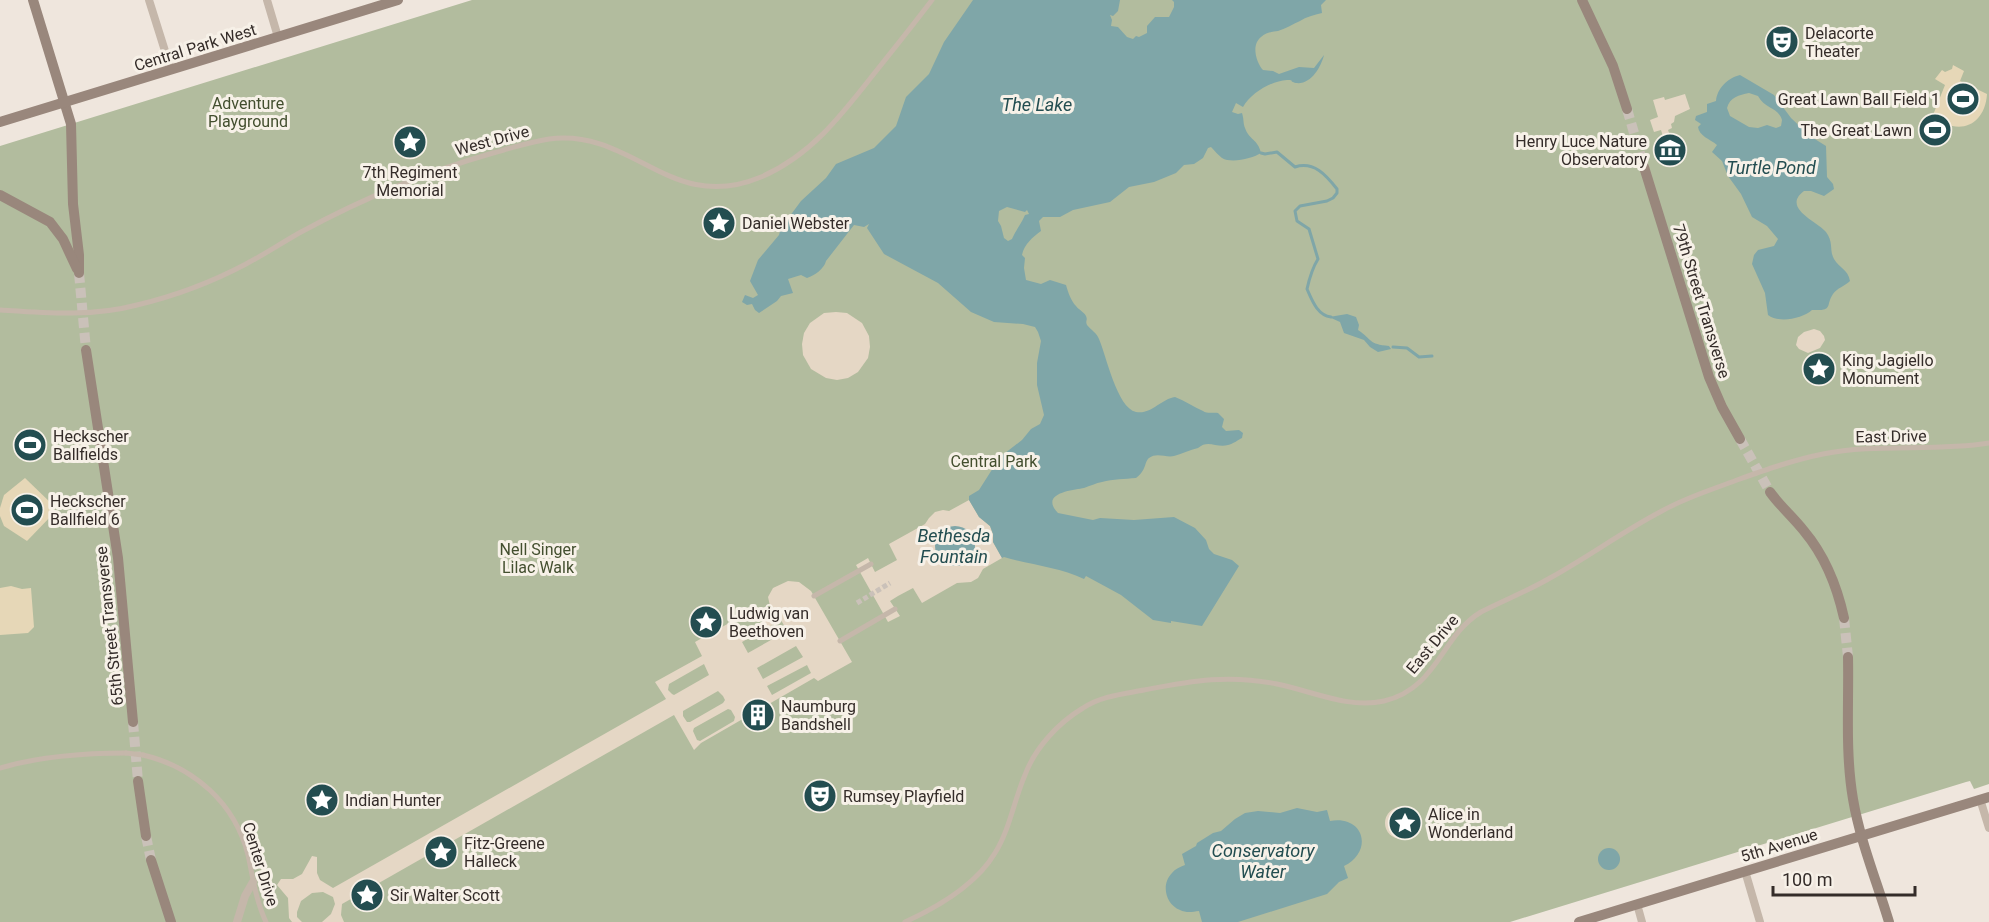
<svg xmlns="http://www.w3.org/2000/svg" width="1989" height="922" font-family="Roboto,sans-serif">
  <rect width="100%" height="100%" fill="#efe6dd"/>
  <path fill="#b2bc9e" d="M 472,0 L 1989,0 L 1989,784 L 1974,789 L 1970,781 L 1966,782 L 1510,922 L 0,922 L 0,146 Z"/>
  <g fill="#e6d7b7">
    <path d="M 1953,65 L 1964,71 L 1960,81 L 1987,94 C 1985,127 1956,137 1933,115 L 1945,85 L 1935,79 L 1942,70 L 1945,72 L 1952,69 Z"/>
    <path d="M 25,478 L 53,505 L 54,513 L 27,541 L 4,526 L 0,516 L 0,508 L 4,495 Z"/>
    <path d="M 11,586 L 22,589 L 31,588 L 34,627 L 28,633 L 0,635 L 0,588 Z"/>
  </g>
  <g fill="#e5d7c5" fill-rule="evenodd">
    <path d="M 1685,94 L 1690,109 L 1675,116 L 1674,122 L 1671,124 L 1672,128 L 1668,130 L 1672,141 L 1665,143 L 1661,130 L 1654,132 L 1650,120 L 1658,117 L 1653,100 L 1664,97 L 1665,100 Z"/>
    <path d="M 836,312 L 847,313 L 862,323 L 869,336 L 870,347 L 868,358 L 858,372 L 848,378 L 837,380 L 826,378 L 811,369 L 803,355 L 802,344 L 804,333 L 810,323 L 824,313 Z"/>
    <path d="M 1814,329 L 1820,331 L 1824,336 L 1825,340 L 1820,348 L 1808,353 L 1799,349 L 1796,345 L 1798,337 L 1804,332 Z"/>
    <path d="M 969,500 L 979,517 L 990,526 L 993,534 L 993,542 L 1002,558 L 983,569 L 978,578 L 971,582 L 957,583 L 922,603 L 913,588 L 898,596 L 890,601 L 900,616 L 888,622 L 856,565 L 868,558 L 875,572 L 897,560 L 889,544 L 925,524 L 929,518 L 935,512 L 943,510 L 949,511 ZM 972,537 L 975,550 L 943,563 L 939,559 L 935,553 Z"/>
    <path d="M 788,581 L 799,582 L 811,591 L 852,662 L 818,681 L 814,678 L 701,743 L 694,750 L 674,715 L 342,904 L 341,915 L 344,922 L 322,922 L 331,914 L 335,904 L 333,897 L 323,892 L 312,893 L 301,901 L 297,912 L 297,917 L 302,922 L 292,922 L 289,918 L 288,898 L 277,885 L 281,879 L 293,879 L 302,874 L 312,856 L 317,857 L 317,873 L 320,880 L 333,888 L 666,699 L 655,682 L 702,656 L 695,642 L 731,622 L 739,635 L 776,614 L 770,606 L 768,597 L 773,588 ZM 781,620 L 787,631 L 748,653 L 742,642 ZM 796,646 L 803,657 L 763,679 L 757,668 ZM 704,664 L 709,675 L 674,695 L 672,694 L 668,690 L 669,684 ZM 807,665 L 811,673 L 772,695 L 767,686 ZM 718,691 L 723,696 L 725,700 L 723,703 L 690,722 L 687,722 L 683,716 L 683,711 ZM 728,709 L 731,710 L 735,717 L 734,721 L 700,741 L 697,740 L 693,731 L 694,728 Z"/>
    <circle cx="1401" cy="823" r="16"/>
  </g>
  <g fill="#7fa6a8" fill-rule="evenodd">
    <path d="M 973,0 L 1120,0 L 1118,11 L 1113,16 L 1110,15 L 1112,20 L 1111,26 L 1118,27 L 1127,37 L 1133,39 L 1136,36 L 1139,37 L 1147,33 L 1147,26 L 1155,17 L 1169,17 L 1174,7 L 1174,2 L 1172,0 L 1326,0 L 1321,5 L 1322,13 C 1314,15 1306,17 1300,21 C 1293,24 1285,29 1278,31 C 1272,32 1266,32 1261,37 C 1251,45 1256,62 1263,70 L 1273,71 L 1279,74 L 1299,67 L 1314,68 L 1324,55 C 1321,67 1311,85 1296,83 C 1288,81 1295,80 1287,80 C 1271,81 1251,93 1243,107 L 1236,103 L 1232,112 L 1238,114 L 1242,113 C 1244,119 1243,123 1245,128 C 1249,140 1258,139 1261,153 C 1253,158 1232,164 1222,158 C 1218,155 1215,151 1211,147 L 1208,148 L 1203,158 L 1194,164 L 1184,165 L 1176,173 L 1154,182 L 1129,187 L 1110,202 L 1073,210 L 1060,217 L 1043,217 L 1039,221 L 1041,231 C 1033,237 1024,244 1022,255 L 1025,258 L 1024,268 L 1026,280 L 1041,284 L 1050,280 L 1066,285 C 1068,292 1071,301 1076,306 C 1079,310 1084,312 1086,316 C 1088,321 1085,320 1087,325 C 1091,330 1097,333 1099,339 C 1106,355 1117,408 1136,412 C 1151,415 1161,399 1175,397 C 1185,401 1194,407 1203,411 C 1207,414 1214,412 1218,413 L 1224,419 L 1222,427 L 1226,431 L 1239,430 L 1243,433 L 1242,438 C 1238,440 1233,444 1228,445 C 1216,448 1208,439 1198,448 C 1190,450 1181,454 1174,456 C 1166,458 1157,452 1149,458 C 1144,462 1147,470 1136,478 C 1125,479 1113,479 1102,482 C 1096,483 1090,486 1084,488 C 1073,490 1039,493 1058,513 L 1093,520 L 1100,518 L 1134,520 L 1174,517 L 1195,528 L 1206,540 L 1209,549 L 1214,554 L 1232,560 L 1239,566 L 1202,626 L 1171,621 L 1171,623 L 1153,620 L 1121,595 L 1086,576 L 1084,579 C 1059,567 1031,565 1004,557 L 1002,558 L 993,542 L 993,534 L 990,526 L 979,517 L 969,500 L 969,496 L 979,490 L 1000,457 L 1022,440 L 1031,429 L 1040,424 L 1044,415 L 1037,385 L 1037,363 L 1041,341 L 1038,332 L 1035,327 L 1023,324 L 994,322 L 971,312 L 938,283 L 884,254 L 867,228 L 869,224 L 864,227 L 854,225 L 826,261 C 824,269 815,275 807,278 L 801,275 L 788,279 L 793,293 L 781,296 L 777,301 L 759,313 L 755,310 L 752,304 L 747,305 L 742,302 L 745,295 L 753,298 L 758,295 L 750,281 L 758,260 L 779,235 L 781,228 L 801,201 L 826,178 L 836,164 L 874,148 L 896,126 L 906,97 L 929,74 L 944,42 ZM 1007,207 L 1025,212 L 1027,210 L 1029,214 L 1025,215 C 1021,224 1016,230 1012,239 L 1008,241 L 1004,238 L 1001,226 L 998,221 L 999,211 Z"/>
    <path d="M 1740,75 L 1774,95 L 1791,118 L 1810,136 L 1826,146 L 1827,177 L 1833,184 L 1834,189 L 1824,196 L 1811,191 L 1804,191 C 1781,208 1818,222 1826,232 C 1834,243 1829,250 1834,259 C 1839,268 1848,269 1850,281 C 1845,286 1837,288 1833,294 C 1825,306 1834,311 1812,310 C 1803,318 1780,324 1768,315 L 1765,293 L 1752,264 L 1754,255 L 1758,250 L 1774,246 L 1778,239 L 1767,226 L 1752,217 L 1741,194 L 1728,176 L 1722,161 L 1712,152 L 1717,145 C 1710,139 1699,136 1698,127 L 1701,124 L 1695,120 L 1696,116 L 1707,112 L 1707,104 L 1716,101 C 1717,89 1727,78 1740,75 ZM 1749,93 L 1758,96 C 1765,109 1778,107 1782,120 L 1781,126 L 1776,128 L 1767,125 L 1758,128 L 1749,127 L 1730,116 L 1727,108 C 1730,97 1739,95 1749,93 Z"/>
    <path d="M 1347,314 L 1356,317 L 1359,325 L 1358,330 C 1373,340 1368,344 1389,346 L 1391,349 L 1378,352 L 1370,347 L 1364,340 L 1344,333 L 1340,322 L 1329,317 Z"/>
    <circle cx="955" cy="546" r="20"/>
    <path d="M 1297,808 L 1317,812 L 1327,810 L 1330,821 C 1364,815 1374,851 1344,866 L 1348,878 L 1339,882 L 1327,894 L 1238,922 L 1202,922 L 1199,911 C 1192,912 1186,913 1180,910 C 1165,904 1161,884 1172,873 C 1175,869 1180,867 1185,865 L 1182,854 L 1196,846 L 1197,843 L 1213,833 L 1221,831 L 1235,819 L 1245,813 L 1258,811 L 1280,813 Z"/>
    <circle cx="1609" cy="859" r="11"/>
  </g>
  <g fill="none" stroke-linecap="round" stroke-linejoin="round">
    <g stroke="#7fa6a8" stroke-width="3">
      <path d="M 1261,153 L 1265,154 L 1277,152 L 1295,167 C 1314,161 1326,175 1337,189 L 1337,193 L 1333,198 L 1327,201 L 1300,206 L 1295,211 L 1297,221 L 1309,229 L 1318,259 C 1313,267 1309,280 1307,289 C 1312,300 1317,315 1331,317"/>
      <path d="M 1393,347 L 1407,348 L 1419,357 L 1432,356"/>
    </g>
    <path stroke="#cac1b9" stroke-width="5" stroke-dasharray="5 2.5" stroke-linecap="butt" d="M 857,603 L 890,583"/>
    <g stroke="#cac1b9" stroke-width="10" stroke-dasharray="10 5" stroke-linecap="butt">
      <path d="M 1627,109 L 1644,167"/>
      <path d="M 79,273 L 86,350"/>
      <path d="M 1740,439 L 1770,492"/>
      <path d="M 1844,618 L 1848,657"/>
      <path d="M 133,722 L 138,781"/>
      <path d="M 146,836 L 151,860"/>
    </g>
    <g stroke="#c5b7aa" stroke-width="5">
      <path d="M 0,310 C 46,313 92,317 137,305 C 175,296 212,282 246,264 C 265,254 283,242 301,232 C 362,199 426,172 493,153 C 511,148 530,142 549,139 C 634,128 670,215 761,177 C 810,156 841,116 873,75 C 893,50 913,25 932,0"/>
      <path d="M 814,596 L 871,564"/>
      <path d="M 840,641 L 895,609"/>
      <path d="M 143,755 C 194,767 235,803 248,855 C 253,878 256,901 266,922"/>
      <path d="M 0,768 C 41,756 83,753 126,753"/>
      <path d="M 905,922 C 938,907 976,885 995,853 C 1010,829 1014,800 1025,775 C 1035,748 1058,723 1083,708 C 1101,696 1123,694 1144,690 C 1192,681 1228,674 1277,684 C 1312,691 1348,709 1384,701 C 1438,688 1441,636 1481,612 C 1504,600 1528,591 1550,578 C 1588,557 1622,532 1660,512 C 1684,498 1711,490 1737,480 C 1765,470 1793,460 1823,454 C 1877,443 1934,452 1989,443"/>
    </g>
    <g stroke="#c5b7aa" stroke-width="8">
      <path d="M 149,0 L 171,70"/>
      <path d="M 267,0 L 278,37"/>
      <path d="M 1980,799 L 1989,828"/>
      <path d="M 1745,871 L 1760,922"/>
      <path d="M 1637,904 L 1642,922"/>
      <path d="M 237,922 L 245,896 L 253,882"/>
    </g>
    <g stroke="#99877c" stroke-width="10">
      <path d="M 33,0 L 71,124 L 73,204 L 79,255 L 79,273"/>
      <path d="M 1582,0 L 1613,66 L 1627,109"/>
      <path d="M 0,122 L 398,0"/>
      <path d="M 1644,167 L 1709,377 L 1722,407 L 1740,439"/>
      <path d="M 0,195 L 50,222 L 63,239 L 77,269"/>
      <path d="M 86,350 L 118,558 L 133,722"/>
      <path d="M 1770,492 C 1780,506 1793,517 1804,531 C 1825,556 1837,586 1844,618"/>
      <path d="M 1848,657 C 1849,704 1845,752 1853,799 C 1860,841 1877,882 1889,922"/>
      <path d="M 138,781 L 146,836"/>
      <path d="M 151,860 L 171,922"/>
      <path d="M 1579,922 L 1989,797"/>
    </g>
    <path stroke="#c5b7aa" stroke-width="5" d="M 126,753 L 143,755"/>
  </g>
  <defs>
    <g id="theatre-disc" transform="scale(1.725)"><circle r="9.5" fill="#234d50" stroke="#f7f1e8"/><path d="M-5-5.5Q0-4 5-5.5V0Q5 5 0 6Q-5 5-5 0ZM-3.3-2.5H-1v1.5H-3.3ZM1-2.5H3.3v1.5H1ZM-2.8 1Q0 5.5 2.8 1Z" fill="#fff"/></g>
    <g id="stadium-disc" transform="scale(1.725)"><circle r="9.5" fill="#234d50" stroke="#f7f1e8"/><path d="M0-5a6.5 5 0 1 0 0 10a6.5 5 0 1 0 0-10ZM-3.5-1.8h7v3.6h-7Z" fill="#fff"/></g>
    <g id="sight-disc" transform="scale(1.725)"><circle r="9.5" fill="#234d50" stroke="#f7f1e8"/><path d="M0-6L1.8-2.2L6-1.7L2.9 1.2L3.7 5.4L0 3.3L-3.7 5.4L-2.9 1.2L-6-1.7L-1.8-2.2Z" fill="#fff"/></g>
    <g id="museum-disc" transform="scale(1.725)"><circle r="9.5" fill="#234d50" stroke="#f7f1e8"/><path d="M0-6L6-3V-2H-6V-3ZM-5-1h2V3h-2ZM-1-1h2V3h-2ZM3-1h2V3H3ZM-6 4H6V6H-6Z" fill="#fff"/></g>
    <g id="building-disc" transform="scale(1.725)"><circle r="9.5" fill="#234d50" stroke="#f7f1e8"/><path d="M-4-6H4V6H1V3H-1V6H-4ZM-2.5-4.3h1.7v1.8h-1.7ZM.8-4.3h1.7v1.8H.8ZM-2.5-1h1.7V.8h-1.7ZM.8-1h1.7V.8H.8Z" fill="#fff"/></g>
  </defs>
  <g fill-rule="evenodd">
    <use href="#theatre-disc" x="1782" y="42"/>
    <use href="#stadium-disc" x="1963" y="99"/>
    <use href="#stadium-disc" x="1935" y="130"/>
    <use href="#sight-disc" x="410" y="142"/>
    <use href="#museum-disc" x="1670" y="150"/>
    <use href="#sight-disc" x="719" y="223"/>
    <use href="#sight-disc" x="1819" y="369"/>
    <use href="#stadium-disc" x="30" y="445"/>
    <use href="#stadium-disc" x="27" y="510"/>
    <use href="#sight-disc" x="706" y="622"/>
    <use href="#building-disc" x="758" y="715"/>
    <use href="#theatre-disc" x="820" y="796"/>
    <use href="#sight-disc" x="322" y="800"/>
    <use href="#sight-disc" x="1405" y="823"/>
    <use href="#sight-disc" x="441" y="852"/>
    <use href="#sight-disc" x="367" y="895"/>
  </g>
  <g text-anchor="middle" stroke-width="6" stroke-linejoin="round" paint-order="stroke">
    <g font-size="16" fill="#342c29" stroke="#f7f1e8" text-anchor="start">
      <text x="1805" y="39">Delacorte<tspan x="1805" dy="18">Theater</tspan></text>
      <text x="1940" y="105" text-anchor="end">Great Lawn Ball Field 1</text>
      <text x="1912" y="136" text-anchor="end">The Great Lawn</text>
      <text x="1647" y="147" text-anchor="end">Henry Luce Nature<tspan x="1647" dy="18">Observatory</tspan></text>
      <text x="410" y="178" text-anchor="middle">7th Regiment<tspan x="410" dy="18">Memorial</tspan></text>
      <text x="742" y="229">Daniel Webster</text>
      <text x="1842" y="366">King Jagiello<tspan x="1842" dy="18">Monument</tspan></text>
      <text x="53" y="442">Heckscher<tspan x="53" dy="18">Ballfields</tspan></text>
      <text x="50" y="507">Heckscher<tspan x="50" dy="18">Ballfield 6</tspan></text>
      <text x="729" y="619">Ludwig van<tspan x="729" dy="18">Beethoven</tspan></text>
      <text x="781" y="712">Naumburg<tspan x="781" dy="18">Bandshell</tspan></text>
      <text x="843" y="802">Rumsey Playfield</text>
      <text x="345" y="806">Indian Hunter</text>
      <text x="1428" y="820">Alice in<tspan x="1428" dy="18">Wonderland</tspan></text>
      <text x="464" y="849">Fitz-Greene<tspan x="464" dy="18">Halleck</tspan></text>
      <text x="390" y="901">Sir Walter Scott</text>
    </g>
    <g font-size="16" fill="#342c29" stroke="#f7f1e8">
      <text transform="translate(195 47) rotate(-17)" y="6">Central Park West</text>
      <text transform="translate(492 140) rotate(-15)" y="6">West Drive</text>
      <text transform="translate(1702 301) rotate(73)" y="6">79th Street Transverse</text>
      <text transform="translate(1891 436) rotate(-1)" y="6">East Drive</text>
      <text transform="translate(109 626) rotate(-96)" y="6">65th Street Transverse</text>
      <text transform="translate(1432 644) rotate(-50)" y="6">East Drive</text>
      <text transform="translate(1779 845) rotate(-17)" y="6">5th Avenue</text>
      <text transform="translate(261 864) rotate(73)" y="6">Center Drive</text>
    </g>
    <g font-size="16" fill="#434f2f" stroke="#f7f1e8">
      <text x="248" y="109">Adventure<tspan x="248" dy="18">Playground</tspan></text>
      <text x="994" y="467">Central Park</text>
      <text x="538" y="555">Nell Singer<tspan x="538" dy="18">Lilac Walk</tspan></text>
    </g>
    <g font-size="18" font-style="italic" fill="#234d50" stroke="#f7f1e8">
      <text x="1037" y="111">The Lake</text>
      <text x="1771" y="174">Turtle Pond</text>
      <text x="954" y="542">Bethesda<tspan x="954" dy="21">Fountain</tspan></text>
      <text x="1263" y="857">Conservatory<tspan x="1263" dy="21">Water</tspan></text>
    </g>
  </g>
  <path d="M1773 886v9h142v-9" fill="none" stroke="#342c29" stroke-width="3"/>
  <text x="1782" y="886" font-size="18" fill="#342c29" stroke="#f7f1e8" stroke-width="4.5" paint-order="stroke">100 m</text>
</svg>
